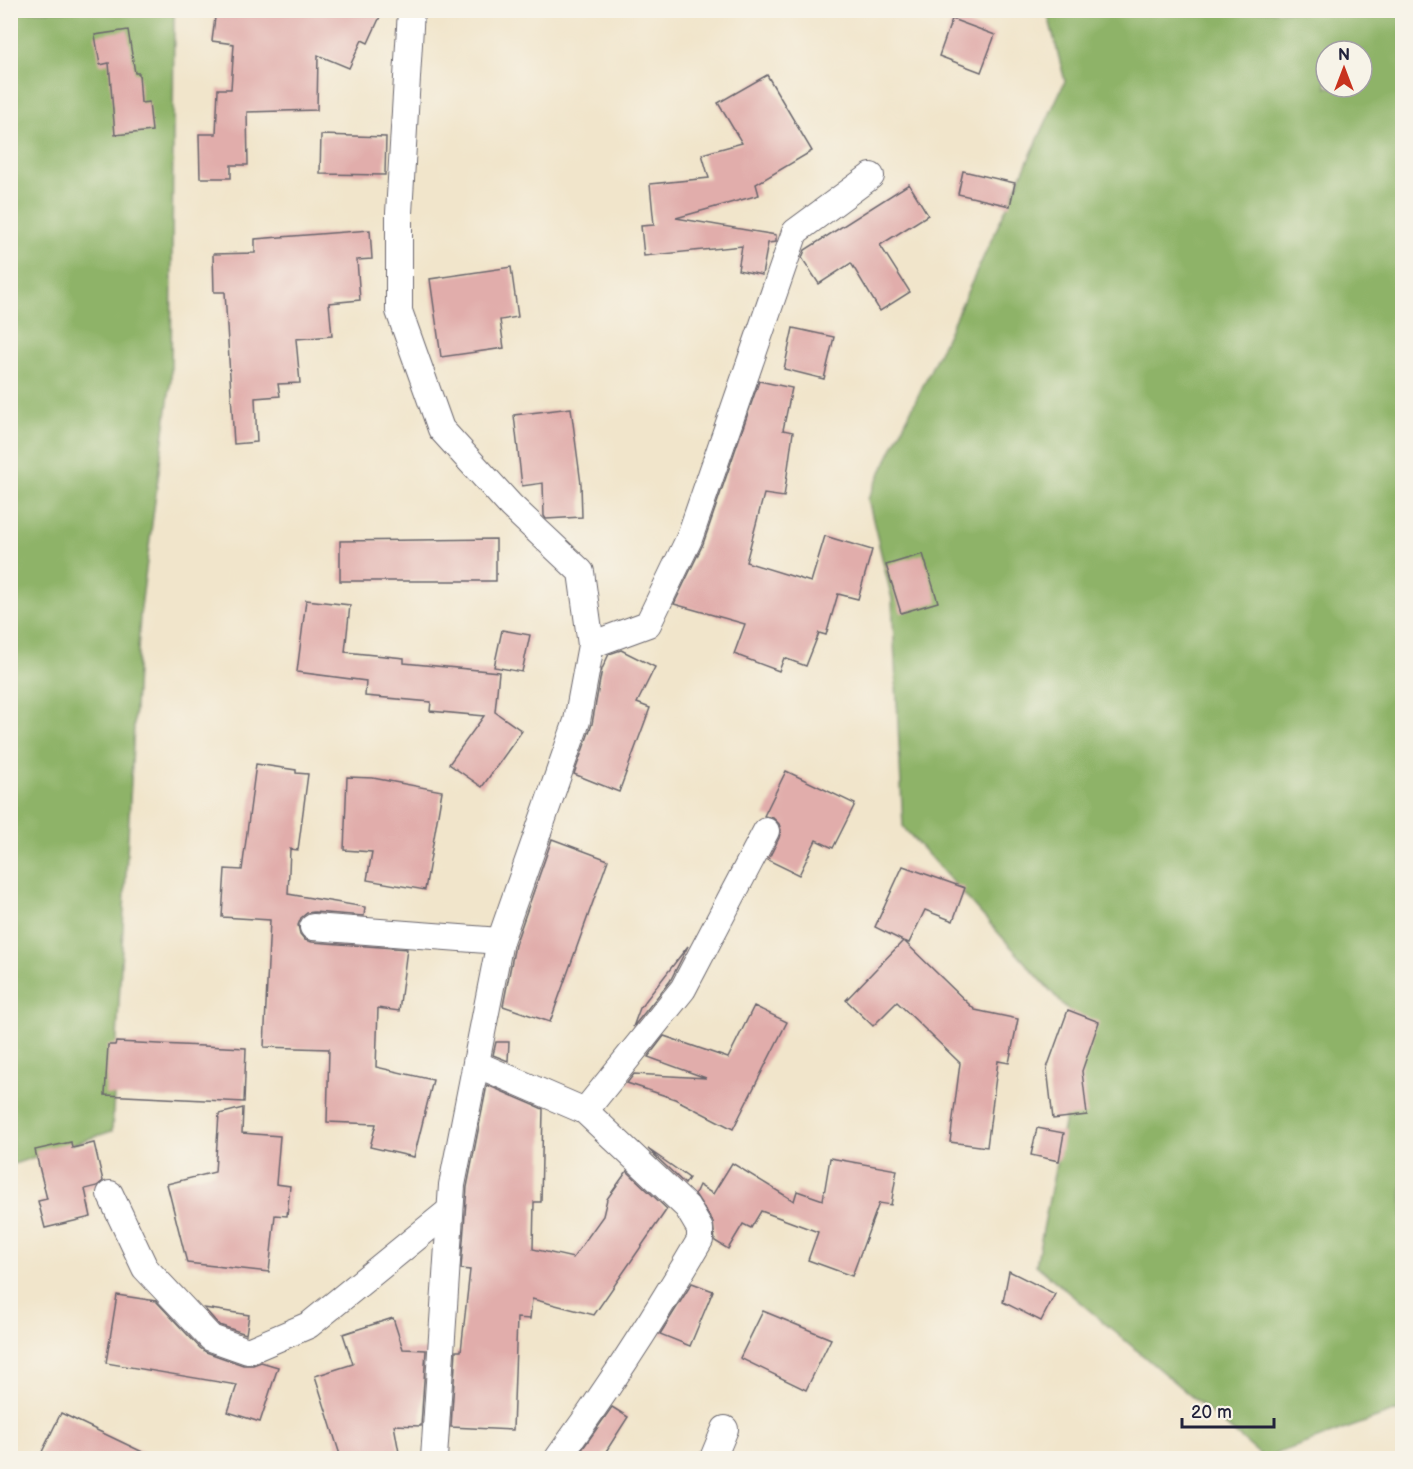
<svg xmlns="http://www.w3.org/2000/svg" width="1413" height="1469" font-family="'Balsamiq Sans',sans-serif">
  <rect width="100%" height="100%" fill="#f7f3e8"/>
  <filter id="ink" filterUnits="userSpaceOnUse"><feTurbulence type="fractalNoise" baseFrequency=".0167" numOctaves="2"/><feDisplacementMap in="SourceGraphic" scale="12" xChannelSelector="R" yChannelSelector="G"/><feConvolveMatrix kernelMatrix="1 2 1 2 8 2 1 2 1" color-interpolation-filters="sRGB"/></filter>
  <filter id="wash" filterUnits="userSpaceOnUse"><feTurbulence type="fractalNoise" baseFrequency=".008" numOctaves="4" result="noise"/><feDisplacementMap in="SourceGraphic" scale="24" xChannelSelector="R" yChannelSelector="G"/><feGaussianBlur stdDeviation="1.35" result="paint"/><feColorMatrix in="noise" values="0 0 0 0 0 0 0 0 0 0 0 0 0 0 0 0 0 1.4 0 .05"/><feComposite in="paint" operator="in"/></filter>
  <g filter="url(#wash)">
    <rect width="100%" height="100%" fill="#f1e5cb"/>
    <g fill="#8eb368" stroke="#586a52" stroke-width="1.5" fill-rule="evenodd">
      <path d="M 10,11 L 174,11 L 171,379 L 140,615 L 112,1131 L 11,1165 Z"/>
      <path d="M 1047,11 L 1402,11 L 1402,1409 L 1264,1458 L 1036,1265 L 1083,1027 L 903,827 L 892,599 L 868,499 L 945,340 L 1065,81 ZM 1326,51 L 1362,51 L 1362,87 L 1326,87 Z"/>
    </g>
    <g id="blocks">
      <g fill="#e1adab">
        <path d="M 216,10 L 383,10 L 368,43 L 362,40 L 349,68 L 318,55 L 317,110 L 247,112 L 248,165 L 231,165 L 231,178 L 200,178 L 199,134 L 216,134 L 218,89 L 231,89 L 234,44 L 212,41 Z"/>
        <path d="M 952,19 L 995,35 L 981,72 L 939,56 Z"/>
        <path d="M 128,30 L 135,73 L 139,73 L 141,103 L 149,102 L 152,131 L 115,135 L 109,63 L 100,65 L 95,35 Z"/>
        <path d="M 767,75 L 812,151 L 756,184 L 759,195 L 676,218 L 776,235 L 776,242 L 768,243 L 762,275 L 738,270 L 742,246 L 644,256 L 641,226 L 654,225 L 650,184 L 709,178 L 702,154 L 742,143 L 718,103 Z"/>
        <path d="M 321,135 L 386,137 L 385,175 L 320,174 Z"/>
        <path d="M 963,171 L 1015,183 L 1010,206 L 958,194 Z"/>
        <path d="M 909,184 L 928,215 L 880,245 L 910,292 L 880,311 L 851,263 L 819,284 L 802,258 L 805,250 Z"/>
        <path d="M 370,230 L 372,259 L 357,260 L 360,300 L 329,303 L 332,336 L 296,339 L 300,383 L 278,384 L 280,396 L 255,398 L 257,442 L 234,444 L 225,292 L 214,292 L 213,254 L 255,253 L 255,239 Z"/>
        <path d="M 511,267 L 518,317 L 500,320 L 504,348 L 441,357 L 430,279 Z"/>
        <path d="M 793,328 L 834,337 L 824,379 L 784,369 Z"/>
        <path d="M 759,381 L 792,388 L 783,430 L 793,432 L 784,497 L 764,494 L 746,562 L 811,582 L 825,536 L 872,550 L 858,599 L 838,594 L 826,635 L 819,633 L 806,666 L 784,658 L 779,671 L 734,654 L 745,624 L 674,604 L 703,544 Z"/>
        <path d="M 571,408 L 581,484 L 582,517 L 546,519 L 544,516 L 543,483 L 522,486 L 514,415 Z"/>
        <path d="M 496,539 L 496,581 L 340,581 L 340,541 Z"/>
        <path d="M 923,554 L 938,602 L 901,613 L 886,565 Z"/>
        <path d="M 306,600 L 350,605 L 345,652 L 404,658 L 404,663 L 499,672 L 495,712 L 522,731 L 482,787 L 449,764 L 484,716 L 430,711 L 431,702 L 365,696 L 366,681 L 297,672 Z"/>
        <path d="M 502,630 L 530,635 L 522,672 L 494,667 Z"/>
        <path d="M 621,650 L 655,667 L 637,703 L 650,708 L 619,792 L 574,774 L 592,724 L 602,669 L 609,654 Z"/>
        <path d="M 256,764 L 296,770 L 296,773 L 308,774 L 298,850 L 290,849 L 288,894 L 365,907 L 364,916 L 314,912 L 307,913 L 301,918 L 298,925 L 300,934 L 305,940 L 312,942 L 407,949 L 399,1011 L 378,1008 L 376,1067 L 433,1080 L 414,1157 L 370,1147 L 376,1124 L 327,1122 L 329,1049 L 264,1047 L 270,920 L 222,917 L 225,869 L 242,870 Z"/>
        <path d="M 786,771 L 855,804 L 833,848 L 816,840 L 799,875 L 768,860 L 779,838 L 781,830 L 779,824 L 773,818 L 764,816 Z"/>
        <path d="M 347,777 L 373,778 L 442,791 L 425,890 L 367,880 L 372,852 L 344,850 Z"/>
        <path d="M 552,839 L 608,860 L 550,1022 L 503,1006 L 515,945 Z"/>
        <path d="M 903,866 L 965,888 L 953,921 L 925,910 L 909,943 L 904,941 L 975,1010 L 1018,1019 L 1009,1063 L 998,1061 L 987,1147 L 950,1142 L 960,1063 L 897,1002 L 873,1026 L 846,1000 L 903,941 L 875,927 Z"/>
        <path d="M 688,946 L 670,981 L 633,1027 L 640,1008 Z"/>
        <path d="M 754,1006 L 787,1022 L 733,1129 L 675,1099 L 627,1083 L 634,1074 L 706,1078 L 648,1057 L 664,1036 L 728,1058 Z"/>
        <path d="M 1068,1010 L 1099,1022 L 1082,1071 L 1087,1115 L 1053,1119 L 1047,1068 Z"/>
        <path d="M 116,1042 L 246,1048 L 244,1102 L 105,1095 L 108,1045 L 115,1045 Z"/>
        <path d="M 496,1042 L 509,1042 L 508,1061 L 493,1055 Z"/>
        <path d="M 487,1085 L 543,1109 L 541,1202 L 534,1202 L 533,1249 L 573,1258 L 603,1216 L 607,1199 L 627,1171 L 667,1209 L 594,1315 L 532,1299 L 530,1319 L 517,1318 L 513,1430 L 451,1427 L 456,1351 L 461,1351 L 470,1270 L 461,1269 L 467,1187 Z"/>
        <path d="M 243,1108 L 242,1133 L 280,1136 L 276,1184 L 290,1186 L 287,1216 L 275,1215 L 269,1272 L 187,1263 L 167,1184 L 215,1172 L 219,1114 Z"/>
        <path d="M 1037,1128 L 1064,1133 L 1059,1161 L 1031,1155 Z"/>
        <path d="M 71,1142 L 72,1148 L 94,1143 L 103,1181 L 97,1186 L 85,1189 L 91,1217 L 45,1228 L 38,1201 L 47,1199 L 35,1150 Z"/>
        <path d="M 648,1149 L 689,1178 L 685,1184 Z"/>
        <path d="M 830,1158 L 897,1170 L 891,1205 L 879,1203 L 852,1276 L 808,1260 L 818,1232 L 761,1211 L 751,1228 L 743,1224 L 728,1249 L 715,1241 L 713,1222 L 695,1194 L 699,1185 L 713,1194 L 732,1163 L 794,1201 L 797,1191 L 823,1200 Z"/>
        <path d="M 1009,1271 L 1055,1294 L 1041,1321 L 1003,1302 Z"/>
        <path d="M 692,1283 L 713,1291 L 690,1346 L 660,1334 Z"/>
        <path d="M 117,1295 L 156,1301 L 200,1348 L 206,1352 L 243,1365 L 253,1365 L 261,1362 L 278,1367 L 260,1422 L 228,1412 L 237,1385 L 106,1363 Z"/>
        <path d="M 204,1308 L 249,1315 L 246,1334 L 219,1325 Z"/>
        <path d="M 763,1311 L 831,1339 L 806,1390 L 740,1358 Z"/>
        <path d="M 393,1318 L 403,1349 L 426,1350 L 421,1426 L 394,1425 L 400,1458 L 341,1458 L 315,1376 L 353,1364 L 343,1334 Z"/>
        <path d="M 612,1407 L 628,1417 L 603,1456 L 607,1458 L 576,1458 Z"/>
        <path d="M 61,1413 L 155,1458 L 39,1458 Z"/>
      </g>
    </g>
  </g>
  <g filter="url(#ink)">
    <use href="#blocks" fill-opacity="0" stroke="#6a666d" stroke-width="1.5"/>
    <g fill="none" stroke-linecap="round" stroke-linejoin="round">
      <g stroke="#6a666d" stroke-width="28">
        <g id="street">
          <path d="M 411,10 L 399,213 L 399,311 L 441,429 L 511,506 L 581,572 L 591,645 L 577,721 L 500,941 L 452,1185 L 434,1458"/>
          <path d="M 591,645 L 648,624 L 689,539 L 795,232 L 871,176"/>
          <path d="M 313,927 L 500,941"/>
          <path d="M 476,1064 L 585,1111 L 687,1207 L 700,1229 L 700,1240 C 656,1315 609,1388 558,1458"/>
          <path d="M 585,1111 L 683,989 L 766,831"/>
          <path d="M 110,1194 L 145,1268 L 211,1338 L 248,1351 L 309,1325 L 449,1211"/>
          <path d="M 713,1458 L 725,1429"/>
        </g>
      </g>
      <use href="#street" stroke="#fff" stroke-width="26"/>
    </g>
  </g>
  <rect width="1413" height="1469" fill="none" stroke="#f7f3e8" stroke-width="36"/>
  <g transform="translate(1344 69)"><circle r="28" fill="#f7f3e8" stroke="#a29fa3" stroke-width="1.5"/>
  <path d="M0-4.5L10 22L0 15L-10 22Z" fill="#c8321e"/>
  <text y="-9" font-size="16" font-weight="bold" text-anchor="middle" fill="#22223b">N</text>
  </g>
  <path d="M1182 1418v9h92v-9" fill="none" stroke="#22223b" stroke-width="3"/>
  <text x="1191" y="1418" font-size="18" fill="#22223b" stroke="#f7f3e8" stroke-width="4.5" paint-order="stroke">20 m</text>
</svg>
